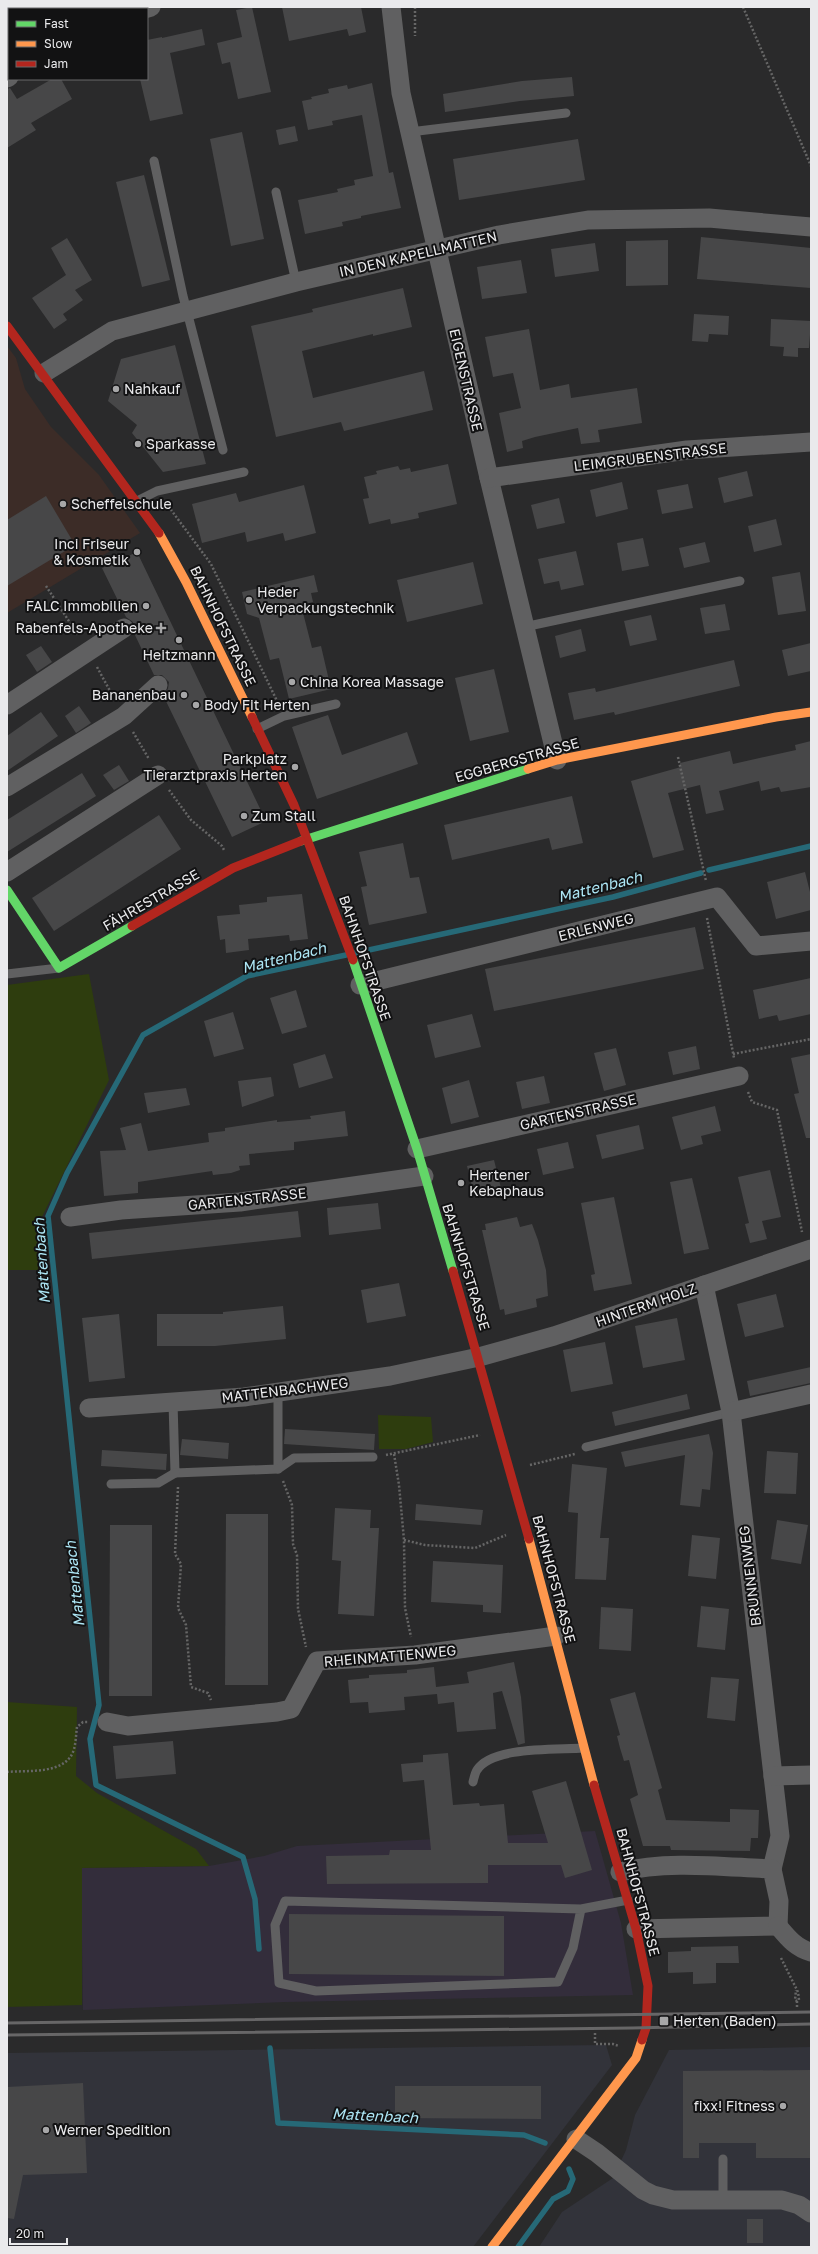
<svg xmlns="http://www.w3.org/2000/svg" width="818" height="2254" font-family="'Golos Text',sans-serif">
  <rect width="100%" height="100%" fill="#2a2a2b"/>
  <path fill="#332d3b" d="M 595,1831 L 621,1923 L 633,1995 L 285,2002 L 83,2010 L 81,1868 L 209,1866 L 264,1856 L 297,1846 Z"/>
  <g fill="#32333a">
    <path d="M 606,2045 L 612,2065 L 473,2247 L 7,2247 L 7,2053 Z"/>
    <path d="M 811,2047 L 811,2247 L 539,2247 L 562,2212 L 613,2178 L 626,2150 L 635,2115 L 669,2050 Z"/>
  </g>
  <path fill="#3c2c27" d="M 7,346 L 16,358 L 25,389 L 51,427 L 99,475 L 140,533 L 7,613 Z"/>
  <g fill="#2e3d0e">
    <path d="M 89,974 L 109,1080 L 41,1219 L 44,1270 L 7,1270 L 7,985 Z"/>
    <path d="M 378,1415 L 431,1417 L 433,1442 L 406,1449 L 379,1449 Z"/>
    <path d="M 7,1702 L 77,1707 L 76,1776 L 97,1793 L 196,1849 L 209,1866 L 82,1868 L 82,2005 L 7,2007 Z"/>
  </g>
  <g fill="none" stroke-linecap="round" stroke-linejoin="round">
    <g stroke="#266977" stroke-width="5.5">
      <path d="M 709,870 L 811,846"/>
      <path d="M 355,953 L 613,897 L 701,873"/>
      <path d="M 259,1949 L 255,1899 L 243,1857 L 96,1785 L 90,1739 L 99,1705 L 48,1216 L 67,1173 L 143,1035 L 247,976 L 346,955"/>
      <path d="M 270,2048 L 278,2123 L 524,2135 L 545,2143"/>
      <path d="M 518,2247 L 553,2199 L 568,2191 L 573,2179 L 569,2169"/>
    </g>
  </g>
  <g fill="#474748">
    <path d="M 252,7 L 271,92 L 238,99 L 230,62 L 222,64 L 217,43 L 242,37 L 236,10 Z"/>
    <path d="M 282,7 L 361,7 L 366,32 L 349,36 L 347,29 L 289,41 Z"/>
    <path d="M 202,29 L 205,45 L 170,53 L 183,114 L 150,121 L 140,79 L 147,79 L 147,40 L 162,37 L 162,38 Z"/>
    <path d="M 572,77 L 574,96 L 520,101 L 445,112 L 443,94 L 522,81 Z"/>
    <path d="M 52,79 L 61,79 L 72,99 L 31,123 L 36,130 L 7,148 L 7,89 L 10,88 L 17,99 Z"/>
    <path d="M 372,83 L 389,173 L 393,172 L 401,208 L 361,216 L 361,218 L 342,222 L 343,226 L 305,234 L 298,200 L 338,192 L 337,189 L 355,185 L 354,180 L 373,176 L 362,115 L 332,121 L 333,125 L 308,130 L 302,101 L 312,99 L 311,97 L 329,93 L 328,89 L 347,85 L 348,89 Z"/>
    <path d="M 295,126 L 298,141 L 279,145 L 276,130 Z"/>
    <path d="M 242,132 L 264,239 L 231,246 L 210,139 Z"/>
    <path d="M 578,139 L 585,180 L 459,200 L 453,159 Z"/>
    <path d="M 144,175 L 170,280 L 142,287 L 116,182 Z"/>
    <path d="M 701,237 L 811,248 L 811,288 L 697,279 Z"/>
    <path d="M 67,238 L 92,280 L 75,290 L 83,300 L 63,314 L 67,320 L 54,329 L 32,298 L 66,275 L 51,248 Z"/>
    <path d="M 668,240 L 668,285 L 626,286 L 626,241 Z"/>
    <path d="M 595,243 L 599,271 L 555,277 L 551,249 Z"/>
    <path d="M 521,260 L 527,293 L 482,299 L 477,267 Z"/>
    <path d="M 403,288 L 412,327 L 373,336 L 373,334 L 302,351 L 313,398 L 424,371 L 433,410 L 344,431 L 341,422 L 276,437 L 251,326 L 313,312 L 312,309 Z"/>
    <path d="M 694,314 L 729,316 L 728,335 L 709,334 L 708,342 L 692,341 Z"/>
    <path d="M 771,319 L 811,321 L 809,348 L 798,348 L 798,357 L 783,356 L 784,347 L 770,346 Z"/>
    <path d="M 529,329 L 540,390 L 569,384 L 571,398 L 637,388 L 642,423 L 598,430 L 600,442 L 581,444 L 578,428 L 535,437 L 522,441 L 523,448 L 507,452 L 499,413 L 521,408 L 513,373 L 493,377 L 485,337 Z"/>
    <path d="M 175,345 L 206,464 L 163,472 L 132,433 L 137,425 L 108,401 L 121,359 Z"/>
    <path d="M 448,464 L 457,504 L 418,513 L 419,518 L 391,524 L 390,519 L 369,524 L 363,499 L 369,498 L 364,477 L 377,474 L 376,471 L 398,466 L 400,470 L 410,468 L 411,472 Z"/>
    <path d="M 747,471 L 753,496 L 724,503 L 718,478 Z"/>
    <path d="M 622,482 L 628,509 L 596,517 L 590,490 Z"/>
    <path d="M 688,484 L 693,508 L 662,514 L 657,490 Z"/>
    <path d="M 304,485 L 316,533 L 285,541 L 283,533 L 247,542 L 245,532 L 202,543 L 192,504 L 236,493 L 239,502 Z"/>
    <path d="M 46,496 L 75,545 L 7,586 L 7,520 Z"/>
    <path d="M 559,498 L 565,523 L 537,529 L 531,505 Z"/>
    <path d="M 776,519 L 782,545 L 754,552 L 748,526 Z"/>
    <path d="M 643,538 L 649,566 L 622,571 L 617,543 Z"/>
    <path d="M 705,542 L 710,562 L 684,568 L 679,548 Z"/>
    <path d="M 576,551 L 584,585 L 561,590 L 559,581 L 544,584 L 538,559 Z"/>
    <path d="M 137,552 L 266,821 L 232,837 L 163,695 L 168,689 L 169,682 L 162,675 L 154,675 L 134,633 L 133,622 L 126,617 L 102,568 Z"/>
    <path d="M 473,562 L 483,604 L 407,622 L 397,580 Z"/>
    <path d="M 800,572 L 806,611 L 778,615 L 772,577 Z"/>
    <path d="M 314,575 L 318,592 L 311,593 L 313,602 L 301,605 L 312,648 L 321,646 L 331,689 L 289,699 L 279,658 L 270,660 L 259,618 L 247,614 L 242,592 Z"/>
    <path d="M 725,604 L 730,630 L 705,634 L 700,608 Z"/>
    <path d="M 651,615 L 657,640 L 630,646 L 624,621 Z"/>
    <path d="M 581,629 L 586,651 L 560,658 L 555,636 Z"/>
    <path d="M 811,643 L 811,671 L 788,676 L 782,650 Z"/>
    <path d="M 41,646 L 52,662 L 37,672 L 26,655 Z"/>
    <path d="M 734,660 L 740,686 L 615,715 L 614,712 L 574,720 L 568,693 L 595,688 L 596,692 Z"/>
    <path d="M 494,669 L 509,732 L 470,741 L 455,678 Z"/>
    <path d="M 79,706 L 91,723 L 76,733 L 65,716 Z"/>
    <path d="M 41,712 L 58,736 L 7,771 L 7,736 Z"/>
    <path d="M 328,715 L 342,755 L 407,732 L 418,764 L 317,799 L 292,727 Z"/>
    <path d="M 811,741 L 811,787 L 781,792 L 779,787 L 761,791 L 759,781 L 719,791 L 724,810 L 706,814 L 700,785 L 668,793 L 684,850 L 653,858 L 631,781 L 681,767 L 680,763 L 730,751 L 733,764 L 796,750 L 795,745 Z"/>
    <path d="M 119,765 L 129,781 L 114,790 L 103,775 Z"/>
    <path d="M 82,773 L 96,796 L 7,852 L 7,820 Z"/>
    <path d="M 572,796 L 583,843 L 552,850 L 549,838 L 452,860 L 444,825 Z"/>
    <path d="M 159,815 L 181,849 L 54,931 L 32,898 Z"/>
    <path d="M 403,843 L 410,878 L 419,877 L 427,913 L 369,925 L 361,887 L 367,886 L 359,852 Z"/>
    <path d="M 805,872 L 811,896 L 811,910 L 776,919 L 767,882 Z"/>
    <path d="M 302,894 L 308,939 L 290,941 L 289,935 L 248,939 L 249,950 L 226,953 L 225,939 L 220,940 L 217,916 L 240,914 L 239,905 L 267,902 L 267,897 Z"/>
    <path d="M 695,927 L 704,969 L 494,1011 L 485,969 Z"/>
    <path d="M 811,978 L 811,1014 L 779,1021 L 777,1015 L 759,1019 L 753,990 Z"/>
    <path d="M 296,990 L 307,1027 L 282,1034 L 270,998 Z"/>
    <path d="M 233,1012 L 244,1049 L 214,1057 L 204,1021 Z"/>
    <path d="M 472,1014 L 481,1047 L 435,1058 L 427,1025 Z"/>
    <path d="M 696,1046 L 700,1069 L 673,1075 L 668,1052 Z"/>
    <path d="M 616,1048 L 626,1085 L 604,1091 L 594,1053 Z"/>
    <path d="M 325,1054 L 333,1078 L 299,1088 L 293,1064 Z"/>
    <path d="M 811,1054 L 811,1138 L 806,1138 L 794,1094 L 799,1093 L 791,1058 Z"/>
    <path d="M 544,1076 L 550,1103 L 522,1109 L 516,1082 Z"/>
    <path d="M 271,1077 L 274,1096 L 242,1107 L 238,1081 Z"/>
    <path d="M 469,1080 L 479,1117 L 451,1124 L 442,1088 Z"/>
    <path d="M 186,1088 L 190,1105 L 148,1113 L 144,1093 Z"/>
    <path d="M 715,1106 L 721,1131 L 701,1136 L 703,1144 L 681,1150 L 672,1117 Z"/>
    <path d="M 345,1111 L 348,1136 L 294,1142 L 294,1150 L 249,1154 L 250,1165 L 239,1166 L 240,1170 L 231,1173 L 213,1175 L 212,1171 L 138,1182 L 138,1193 L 104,1196 L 100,1151 L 126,1150 L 120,1128 L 141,1123 L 148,1151 L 209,1142 L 208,1133 L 225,1131 L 225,1128 L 277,1120 L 277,1122 L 311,1119 L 310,1116 Z"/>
    <path d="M 639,1125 L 644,1149 L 602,1159 L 596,1135 Z"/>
    <path d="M 568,1142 L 574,1168 L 543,1175 L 537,1149 Z"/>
    <path d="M 494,1160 L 501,1188 L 474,1194 L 467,1166 Z"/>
    <path d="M 770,1170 L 781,1217 L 762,1221 L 767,1239 L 750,1243 L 745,1224 L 749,1223 L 738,1177 Z"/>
    <path d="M 692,1178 L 709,1249 L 684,1254 L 670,1182 Z"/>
    <path d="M 614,1197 L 632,1284 L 594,1291 L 591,1275 L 595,1274 L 581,1203 Z"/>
    <path d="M 378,1203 L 381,1229 L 329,1235 L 327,1208 Z"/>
    <path d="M 298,1211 L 301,1237 L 92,1259 L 89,1233 Z"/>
    <path d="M 517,1217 L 520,1227 L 532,1224 L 538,1240 L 546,1270 L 548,1296 L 536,1299 L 537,1307 L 505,1315 L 504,1309 L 500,1310 L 482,1230 L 486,1230 L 485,1224 Z"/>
    <path d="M 399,1283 L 406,1316 L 367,1323 L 361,1290 Z"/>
    <path d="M 776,1294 L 784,1327 L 745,1337 L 737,1304 Z"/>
    <path d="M 283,1306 L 286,1339 L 215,1346 L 157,1346 L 157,1314 L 223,1314 L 223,1312 Z"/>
    <path d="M 119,1314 L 125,1378 L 89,1382 L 82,1318 Z"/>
    <path d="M 677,1318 L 685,1360 L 643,1368 L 635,1326 Z"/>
    <path d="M 605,1342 L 613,1384 L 571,1392 L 563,1350 Z"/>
    <path d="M 811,1367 L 811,1383 L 750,1396 L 747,1381 Z"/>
    <path d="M 687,1394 L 690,1409 L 615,1426 L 612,1412 Z"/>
    <path d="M 285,1429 L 375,1434 L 374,1450 L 284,1444 Z"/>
    <path d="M 709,1434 L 713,1453 L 710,1490 L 702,1489 L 700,1507 L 680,1505 L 685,1455 L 625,1467 L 621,1452 Z"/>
    <path d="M 182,1439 L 229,1443 L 228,1459 L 180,1455 Z"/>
    <path d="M 102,1450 L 167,1454 L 166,1470 L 101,1466 Z"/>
    <path d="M 767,1451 L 798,1453 L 796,1494 L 764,1493 Z"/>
    <path d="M 572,1464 L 607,1468 L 600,1538 L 609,1538 L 606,1580 L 575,1579 L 578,1513 L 568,1512 Z"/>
    <path d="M 416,1504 L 483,1510 L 481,1525 L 415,1520 Z"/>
    <path d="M 335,1508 L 371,1510 L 370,1528 L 379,1528 L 374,1616 L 338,1614 L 341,1561 L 332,1560 Z"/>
    <path d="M 226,1514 L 268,1514 L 268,1685 L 225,1685 Z"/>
    <path d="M 777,1520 L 808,1525 L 801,1564 L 771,1559 Z"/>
    <path d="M 110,1525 L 152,1525 L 152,1696 L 109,1696 Z"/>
    <path d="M 692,1535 L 720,1538 L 716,1579 L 688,1576 Z"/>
    <path d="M 433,1561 L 503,1565 L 501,1613 L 483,1612 L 483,1605 L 431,1602 Z"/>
    <path d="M 701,1606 L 729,1609 L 725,1650 L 697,1647 Z"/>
    <path d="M 601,1607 L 633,1609 L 631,1651 L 599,1649 Z"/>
    <path d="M 514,1662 L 521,1697 L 525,1743 L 518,1745 L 502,1691 L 493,1693 L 496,1729 L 457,1732 L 454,1702 L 438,1704 L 437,1694 L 404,1697 L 405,1710 L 369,1713 L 368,1702 L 350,1703 L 348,1680 L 369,1678 L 369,1675 L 407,1673 L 407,1670 L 434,1667 L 436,1687 L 469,1683 L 467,1672 Z"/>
    <path d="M 711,1677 L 739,1679 L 735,1721 L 707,1718 Z"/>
    <path d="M 635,1692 L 662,1788 L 658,1790 L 666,1820 L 730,1822 L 730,1809 L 759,1810 L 758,1838 L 751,1838 L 750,1851 L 671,1850 L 670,1846 L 643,1846 L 630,1799 L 638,1795 L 629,1760 L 624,1761 L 620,1748 L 617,1736 L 620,1735 L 610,1699 Z"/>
    <path d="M 173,1741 L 176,1774 L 116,1779 L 113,1746 Z"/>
    <path d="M 448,1753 L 453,1805 L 479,1803 L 480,1806 L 504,1804 L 508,1843 L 548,1843 L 532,1791 L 566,1781 L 592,1870 L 565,1878 L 561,1865 L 488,1865 L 488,1883 L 327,1884 L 326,1856 L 389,1855 L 390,1850 L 431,1850 L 424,1780 L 403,1782 L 401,1764 L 423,1762 L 423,1755 Z"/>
    <path d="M 289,1914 L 504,1916 L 504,1976 L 289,1974 Z"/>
    <path d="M 738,1946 L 739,1963 L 716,1963 L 716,1983 L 693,1984 L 693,1972 L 668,1973 L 668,1952 L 691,1951 L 691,1947 Z"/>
    <path d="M 811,2070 L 811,2158 L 756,2158 L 756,2143 L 699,2143 L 699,2158 L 683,2158 L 683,2071 Z"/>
    <path d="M 83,2083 L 87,2173 L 23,2175 L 14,2219 L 7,2218 L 7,2087 Z"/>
    <path d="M 395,2086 L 541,2086 L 541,2119 L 395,2118 Z"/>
    <rect x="747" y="2219" width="16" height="24"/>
  </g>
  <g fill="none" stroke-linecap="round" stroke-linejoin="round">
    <g stroke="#666" stroke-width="2.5" stroke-dasharray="2 2" stroke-linecap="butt">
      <path d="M 415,7 L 415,36"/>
      <path d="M 743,7 L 811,166"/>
      <path d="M 166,503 L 211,564 L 278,703"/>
      <path d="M 46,586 L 78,635"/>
      <path d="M 97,667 L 115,700"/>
      <path d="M 133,732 L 149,759"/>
      <path d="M 678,757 L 706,881"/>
      <path d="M 169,790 L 191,820 L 222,846 L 224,850"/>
      <path d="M 707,918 L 734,1058"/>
      <path d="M 733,1054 L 811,1039"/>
      <path d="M 748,1092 L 752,1102 L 777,1110 L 802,1232"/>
      <path d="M 394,1454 L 399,1485 L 404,1540 L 405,1608 L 411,1637"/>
      <path d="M 386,1455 L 480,1435"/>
      <path d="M 530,1465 L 575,1454"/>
      <path d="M 283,1481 L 292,1505 L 293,1544 L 297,1555 L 298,1609 L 306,1647"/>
      <path d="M 178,1487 L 175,1554 L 181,1564 L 178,1608 L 186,1625 L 191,1687 L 208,1693 L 211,1700"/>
      <path d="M 404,1540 L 425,1545 L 475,1548 L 506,1535"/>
      <path d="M 7,1772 C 28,1770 67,1775 74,1749 C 76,1742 76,1734 77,1727 L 83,1722 L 89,1722"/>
      <path d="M 781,1958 L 798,1992 L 799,2000 L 797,2001 L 795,2000 L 796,1990"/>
      <path d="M 797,2001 L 797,2009"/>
      <path d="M 595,2033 L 595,2044 L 613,2044 L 619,2046"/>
    </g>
    <g stroke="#606061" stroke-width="9">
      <path d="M 410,132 L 566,113"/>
      <path d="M 154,161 L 183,296 L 223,450"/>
      <path d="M 276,192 L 296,282"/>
      <path d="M 137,501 L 157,491 L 244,472"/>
      <path d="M 524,627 L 740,581"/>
      <path d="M 257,729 L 284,716 L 336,704"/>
      <path d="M 7,974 L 59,968"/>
      <path d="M 173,1402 L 175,1473 L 278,1469 L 278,1392"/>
      <path d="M 586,1447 L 731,1412"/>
      <path d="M 278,1469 L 294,1458 L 373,1457"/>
      <path d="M 111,1484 L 158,1483 L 175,1473"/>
      <path d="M 473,1782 C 474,1778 475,1773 477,1770 C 492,1746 557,1750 583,1748"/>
      <path d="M 581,1909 L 573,1948 L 558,1982 L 316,1991 L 279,1983 L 275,1925 L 285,1901 L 581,1909 L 628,1900"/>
      <path d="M 723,2199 L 723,2159"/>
    </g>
    <g stroke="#606061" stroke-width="19">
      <path d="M 89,7 L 89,9"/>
      <path d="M 391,7 L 401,93 L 489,478 L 557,760"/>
      <path d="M 144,9 L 151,7"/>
      <path d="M 7,78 L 9,77"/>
      <path d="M 44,373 L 112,331 L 296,282 L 499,235 L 588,220 L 709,218 L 811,227"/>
      <path d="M 489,478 L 687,450 L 811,442"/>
      <path d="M 7,705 L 124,628"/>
      <path d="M 7,787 L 124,716 L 158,685"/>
      <path d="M 7,872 L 158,775"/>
      <path d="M 360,985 L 717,897 L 756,946 L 811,941"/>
      <path d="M 417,1149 L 739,1076"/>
      <path d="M 70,1217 L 121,1210 L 240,1202 L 424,1176"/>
      <path d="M 704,1285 L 731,1412 L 780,1836 L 772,1869"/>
      <path d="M 89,1408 L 244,1397 L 390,1376 L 479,1357 L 554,1336 L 811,1249"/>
      <path d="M 731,1412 L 811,1394"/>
      <path d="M 107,1722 L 128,1726 L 277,1712 L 291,1709 L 317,1661 L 415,1655 L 556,1636"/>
      <path d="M 773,1776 L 811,1775"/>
      <path d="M 620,1872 C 669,1860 722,1867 772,1869 L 779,1901 L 778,1926 L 636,1929"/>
      <path d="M 778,1926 C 788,1938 796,1948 811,1952"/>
      <path d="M 576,2139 L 597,2153 L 643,2190 L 653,2195 L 673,2200 L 782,2200 L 799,2205 L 811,2213"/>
    </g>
    <g stroke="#63d668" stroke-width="9">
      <path d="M 301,841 L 528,769"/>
      <path d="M 7,890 L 59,968 L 132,926"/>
      <path d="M 353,960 L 417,1149 L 453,1271"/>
    </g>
    <g stroke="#ff974d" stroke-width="9">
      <path d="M 159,533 L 186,582 L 252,717"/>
      <path d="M 528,769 L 557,760 L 776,717 L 811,712"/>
      <path d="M 529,1539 L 594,1785"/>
      <path d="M 492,2247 L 636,2058 L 642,2040"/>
    </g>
    <g stroke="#b3261e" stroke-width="9">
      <path d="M 7,326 L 159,533"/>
      <path d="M 252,717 L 294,805 L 353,960"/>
      <path d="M 132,926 L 233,868 L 301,841"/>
      <path d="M 453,1271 L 529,1539"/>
      <path d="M 594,1785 L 636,1929 L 648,1986 L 646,2028 L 642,2040"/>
    </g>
    <g stroke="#676667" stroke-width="3">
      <path d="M 7,2023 L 811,2012"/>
      <path d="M 7,2035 L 632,2028 L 811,2024"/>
    </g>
  </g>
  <g fill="#a7a7a8" stroke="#121213" stroke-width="1.5">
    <circle cx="116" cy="389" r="4"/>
    <circle cx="138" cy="444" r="4"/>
    <circle cx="63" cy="504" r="4"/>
    <circle cx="137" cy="552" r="4"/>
    <circle cx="249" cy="600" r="4"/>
    <circle cx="146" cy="606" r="4"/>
    <path d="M159 622h4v4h4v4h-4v4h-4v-4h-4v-4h4z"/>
    <circle cx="179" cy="640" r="4"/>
    <circle cx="292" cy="682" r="4"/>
    <circle cx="184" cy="695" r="4"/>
    <circle cx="196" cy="705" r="4"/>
    <circle cx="295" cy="767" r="4"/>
    <circle cx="244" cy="816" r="4"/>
    <circle cx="461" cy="1183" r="4"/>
    <rect x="659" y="2016" width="10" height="10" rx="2"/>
    <circle cx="783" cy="2106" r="4"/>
    <circle cx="46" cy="2130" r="4"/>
  </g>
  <g text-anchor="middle" stroke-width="4" stroke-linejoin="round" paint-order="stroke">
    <g font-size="14" fill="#eaeaec" stroke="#121213">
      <text transform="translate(418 254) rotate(-13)" y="5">IN DEN KAPELLMATTEN</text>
      <text transform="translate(466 380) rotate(77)" y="5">EIGENSTRASSE</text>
      <text transform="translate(650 457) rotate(-7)" y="5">LEIMGRUBENSTRASSE</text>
      <text transform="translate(223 626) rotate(64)" y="5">BAHNHOFSTRASSE</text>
      <text transform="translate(517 760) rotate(-16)" y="5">EGGBERGSTRASSE</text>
      <text transform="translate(151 900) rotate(-30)" y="5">FÄHRESTRASSE</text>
      <text transform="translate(596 927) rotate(-14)" y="5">ERLENWEG</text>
      <text transform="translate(365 958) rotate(71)" y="5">BAHNHOFSTRASSE</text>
      <text transform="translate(578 1112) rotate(-13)" y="5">GARTENSTRASSE</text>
      <text transform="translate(247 1199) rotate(-6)" y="5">GARTENSTRASSE</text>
      <text transform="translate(466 1267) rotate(73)" y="5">BAHNHOFSTRASSE</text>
      <text transform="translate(646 1305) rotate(-19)" y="5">HINTERM HOLZ</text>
      <text transform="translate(285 1390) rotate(-7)" y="5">MATTENBACHWEG</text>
      <text transform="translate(750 1576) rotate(-97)" y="5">BRUNNENWEG</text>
      <text transform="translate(554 1579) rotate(75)" y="5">BAHNHOFSTRASSE</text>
      <text transform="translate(390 1656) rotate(-5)" y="5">RHEINMATTENWEG</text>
      <text transform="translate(638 1892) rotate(75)" y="5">BAHNHOFSTRASSE</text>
    </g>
    <g font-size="14" fill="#eaeaec" stroke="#121213" text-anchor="start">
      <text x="124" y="394">Nahkauf</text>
      <text x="146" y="449">Sparkasse</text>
      <text x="71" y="509">Scheffelschule</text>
      <text x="129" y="549" text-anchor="end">Inci Friseur<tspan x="129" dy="16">&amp; Kosmetik</tspan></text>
      <text x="257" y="597">Heder<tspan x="257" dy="16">Verpackungstechnik</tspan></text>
      <text x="138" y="611" text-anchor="end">FALC Immobilien</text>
      <text x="153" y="633" text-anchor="end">Rabenfels-Apotheke</text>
      <text x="179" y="660" text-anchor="middle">Heitzmann</text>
      <text x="300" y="687">China Korea Massage</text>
      <text x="176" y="700" text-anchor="end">Bananenbau</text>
      <text x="204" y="710">Body Fit Herten</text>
      <text x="287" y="764" text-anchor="end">Parkplatz<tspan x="287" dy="16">Tierarztpraxis Herten</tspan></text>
      <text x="252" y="821">Zum Stall</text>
      <text x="469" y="1180">Hertener<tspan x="469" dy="16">Kebaphaus</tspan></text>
      <text x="673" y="2026">Herten (Baden)</text>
      <text x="775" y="2111" text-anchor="end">fixx! Fitness</text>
      <text x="54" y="2135">Werner Spedition</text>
    </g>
    <g font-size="15" font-style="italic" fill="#ade6f5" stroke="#121213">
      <text transform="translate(600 887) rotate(-14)" y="5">Mattenbach</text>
      <text transform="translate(284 958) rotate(-14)" y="5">Mattenbach</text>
      <text transform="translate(42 1261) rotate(-94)" y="5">Mattenbach</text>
      <text transform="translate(75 1584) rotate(-96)" y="5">Mattenbach</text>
      <text transform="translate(375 2116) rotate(3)" y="5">Mattenbach</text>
    </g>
  </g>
  <rect width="818" height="2254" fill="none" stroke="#eaeaec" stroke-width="16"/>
  <rect x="8" y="8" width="140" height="72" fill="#121213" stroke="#68686a"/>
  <rect x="16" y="21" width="20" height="6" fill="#63d668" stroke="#68686a"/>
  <text x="44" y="28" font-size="12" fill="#eaeaec">Fast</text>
  <rect x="16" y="41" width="20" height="6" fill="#ff974d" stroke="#68686a"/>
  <text x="44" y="48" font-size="12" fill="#eaeaec">Slow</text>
  <rect x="16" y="61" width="20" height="6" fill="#b3261e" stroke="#68686a"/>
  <text x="44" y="68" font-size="12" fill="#eaeaec">Jam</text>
  <path d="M10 2238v6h57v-6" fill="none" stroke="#eaeaec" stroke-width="2"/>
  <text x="16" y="2238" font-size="12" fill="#eaeaec" stroke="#121213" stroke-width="3" paint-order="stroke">20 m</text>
</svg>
